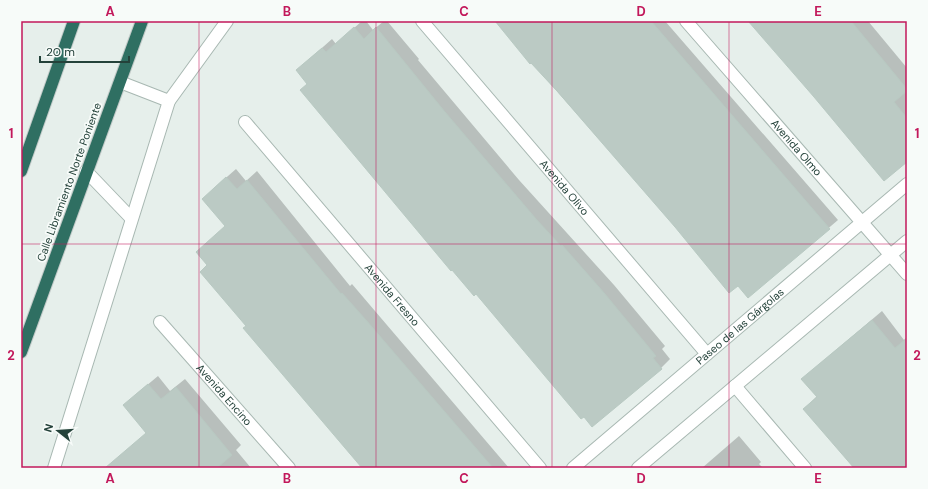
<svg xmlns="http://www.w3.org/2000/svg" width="928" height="489" font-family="'DM Sans',sans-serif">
  <rect width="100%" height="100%" fill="#e6efeb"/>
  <g fill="#0003">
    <path d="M 362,21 L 366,21 L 373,30 L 384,21 L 387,21 L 419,59 L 418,60 L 519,180 L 614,285 L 665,346 L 662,349 L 670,359 L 661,368 L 584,416 L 297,70 L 332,39 L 336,44 Z"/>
    <path d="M 495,21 L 665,21 L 838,220 L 748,297 L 738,284 L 676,226 Z"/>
    <path d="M 750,21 L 868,21 L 907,68 L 907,160 L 815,97 Z"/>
    <path d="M 236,169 L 246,181 L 257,171 L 350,286 L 352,284 L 375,311 L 509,468 L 365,468 L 247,326 L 208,265 L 197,252 L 226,226 L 212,190 Z"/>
    <path d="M 882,311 L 904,340 L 907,337 L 907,468 L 855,468 L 804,409 L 817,396 L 802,379 Z"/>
    <path d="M 158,376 L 170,391 L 185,379 L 241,445 L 236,450 L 251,468 L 106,468 L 147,433 L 134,396 Z"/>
    <path d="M 739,436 L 761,462 L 759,464 L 763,468 L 702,468 Z"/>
  </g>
  <g fill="#bbcac4" stroke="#b8c9c2">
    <path d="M 495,21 L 651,21 L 830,229 L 748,298 L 738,286 L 729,293 L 675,227 L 557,91 L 531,63 L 530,64 Z"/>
    <path d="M 748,21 L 851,21 L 907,89 L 907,91 L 894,102 L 907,118 L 907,162 L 884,181 L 814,97 Z"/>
    <path d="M 354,27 L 364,39 L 376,27 L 445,112 L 536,219 L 561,246 L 562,245 L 605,294 L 656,356 L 653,358 L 662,369 L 592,427 L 584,417 L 581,419 L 476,294 L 474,296 L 452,270 L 451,271 L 300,90 L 307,84 L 296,70 L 322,48 L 326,52 Z"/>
    <path d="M 226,177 L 237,189 L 247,180 L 341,294 L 342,293 L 366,320 L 493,468 L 362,468 L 243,328 L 246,326 L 200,272 L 207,265 L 196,252 L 225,226 L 202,199 Z"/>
    <path d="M 872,320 L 895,348 L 907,338 L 907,468 L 854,468 L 803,409 L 817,397 L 801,379 Z"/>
    <path d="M 148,384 L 161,399 L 176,387 L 232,455 L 217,468 L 105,468 L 146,433 L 123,405 Z"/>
  </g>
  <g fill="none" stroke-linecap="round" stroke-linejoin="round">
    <g stroke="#a8b8b2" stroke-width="14">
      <g id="minor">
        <path id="s1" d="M 422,21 L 707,354"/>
        <path id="s2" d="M 686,21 L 907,274"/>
        <path d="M 120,82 L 169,101"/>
        <path id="s3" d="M 245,122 L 540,468"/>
        <path d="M 86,171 L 131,218"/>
        <path id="s4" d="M 160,322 L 289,468"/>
        <path d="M 735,386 L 805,468"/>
        <path d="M 54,468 L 169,101 L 227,21"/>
        <path id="s5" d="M 573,468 L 907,184"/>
        <path d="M 638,468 L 907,241"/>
      </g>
    </g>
    <g stroke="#c2cac8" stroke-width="14">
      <g id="highway">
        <path d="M 21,171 L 74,21"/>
        <path d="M 21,352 L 142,21"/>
      </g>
    </g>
    <use href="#minor" stroke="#fff" stroke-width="12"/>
    <use href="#highway" stroke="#2f6f62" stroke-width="12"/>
  </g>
  <path fill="none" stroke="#c2185b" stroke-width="1" stroke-opacity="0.55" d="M 199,21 L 199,468M 376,21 L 376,468M 552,21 L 552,468M 729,21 L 729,468M 21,244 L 907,244"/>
  <g text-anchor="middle" stroke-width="3.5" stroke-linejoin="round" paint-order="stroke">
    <g font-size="11" fill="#24423a" stroke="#f7fbf9">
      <text dy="4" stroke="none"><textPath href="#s2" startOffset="168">Avenida Olmo</textPath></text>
      <text transform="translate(69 182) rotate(-70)" y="4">Calle Libramiento Norte Poniente</text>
      <text dy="4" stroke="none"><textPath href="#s1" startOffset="219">Avenida Olivo</textPath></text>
      <text dy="4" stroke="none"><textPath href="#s3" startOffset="227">Avenida Fresno</textPath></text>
      <text dy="4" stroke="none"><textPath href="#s5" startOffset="219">Paseo de las Gárgolas</textPath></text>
      <text dy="4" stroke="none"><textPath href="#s4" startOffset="97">Avenida Encino</textPath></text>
    </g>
  </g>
  <rect width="928" height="489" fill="none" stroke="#f7fbf9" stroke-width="44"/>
  <g transform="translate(58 431) rotate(287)" stroke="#f7fbf9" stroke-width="3" paint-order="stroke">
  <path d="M0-3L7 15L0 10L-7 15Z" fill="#24423a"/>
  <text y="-6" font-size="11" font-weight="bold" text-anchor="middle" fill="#24423a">N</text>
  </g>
  <path d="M40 56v6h89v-6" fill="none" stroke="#24423a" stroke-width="2"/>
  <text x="46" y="56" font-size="12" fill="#24423a" stroke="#f7fbf9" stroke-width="3" paint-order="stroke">20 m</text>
  <rect x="22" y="22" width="884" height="445" fill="none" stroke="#c2185b" stroke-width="1.5"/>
  <g font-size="13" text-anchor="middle" font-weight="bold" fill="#c2185b">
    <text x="110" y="16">A</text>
    <text x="287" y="16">B</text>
    <text x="464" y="16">C</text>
    <text x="641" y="16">D</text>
    <text x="818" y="16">E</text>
    <text x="11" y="138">1</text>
    <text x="917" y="138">1</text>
    <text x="11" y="360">2</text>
    <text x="917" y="360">2</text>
    <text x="110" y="483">A</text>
    <text x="287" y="483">B</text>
    <text x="464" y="483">C</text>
    <text x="641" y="483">D</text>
    <text x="818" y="483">E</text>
  </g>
</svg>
